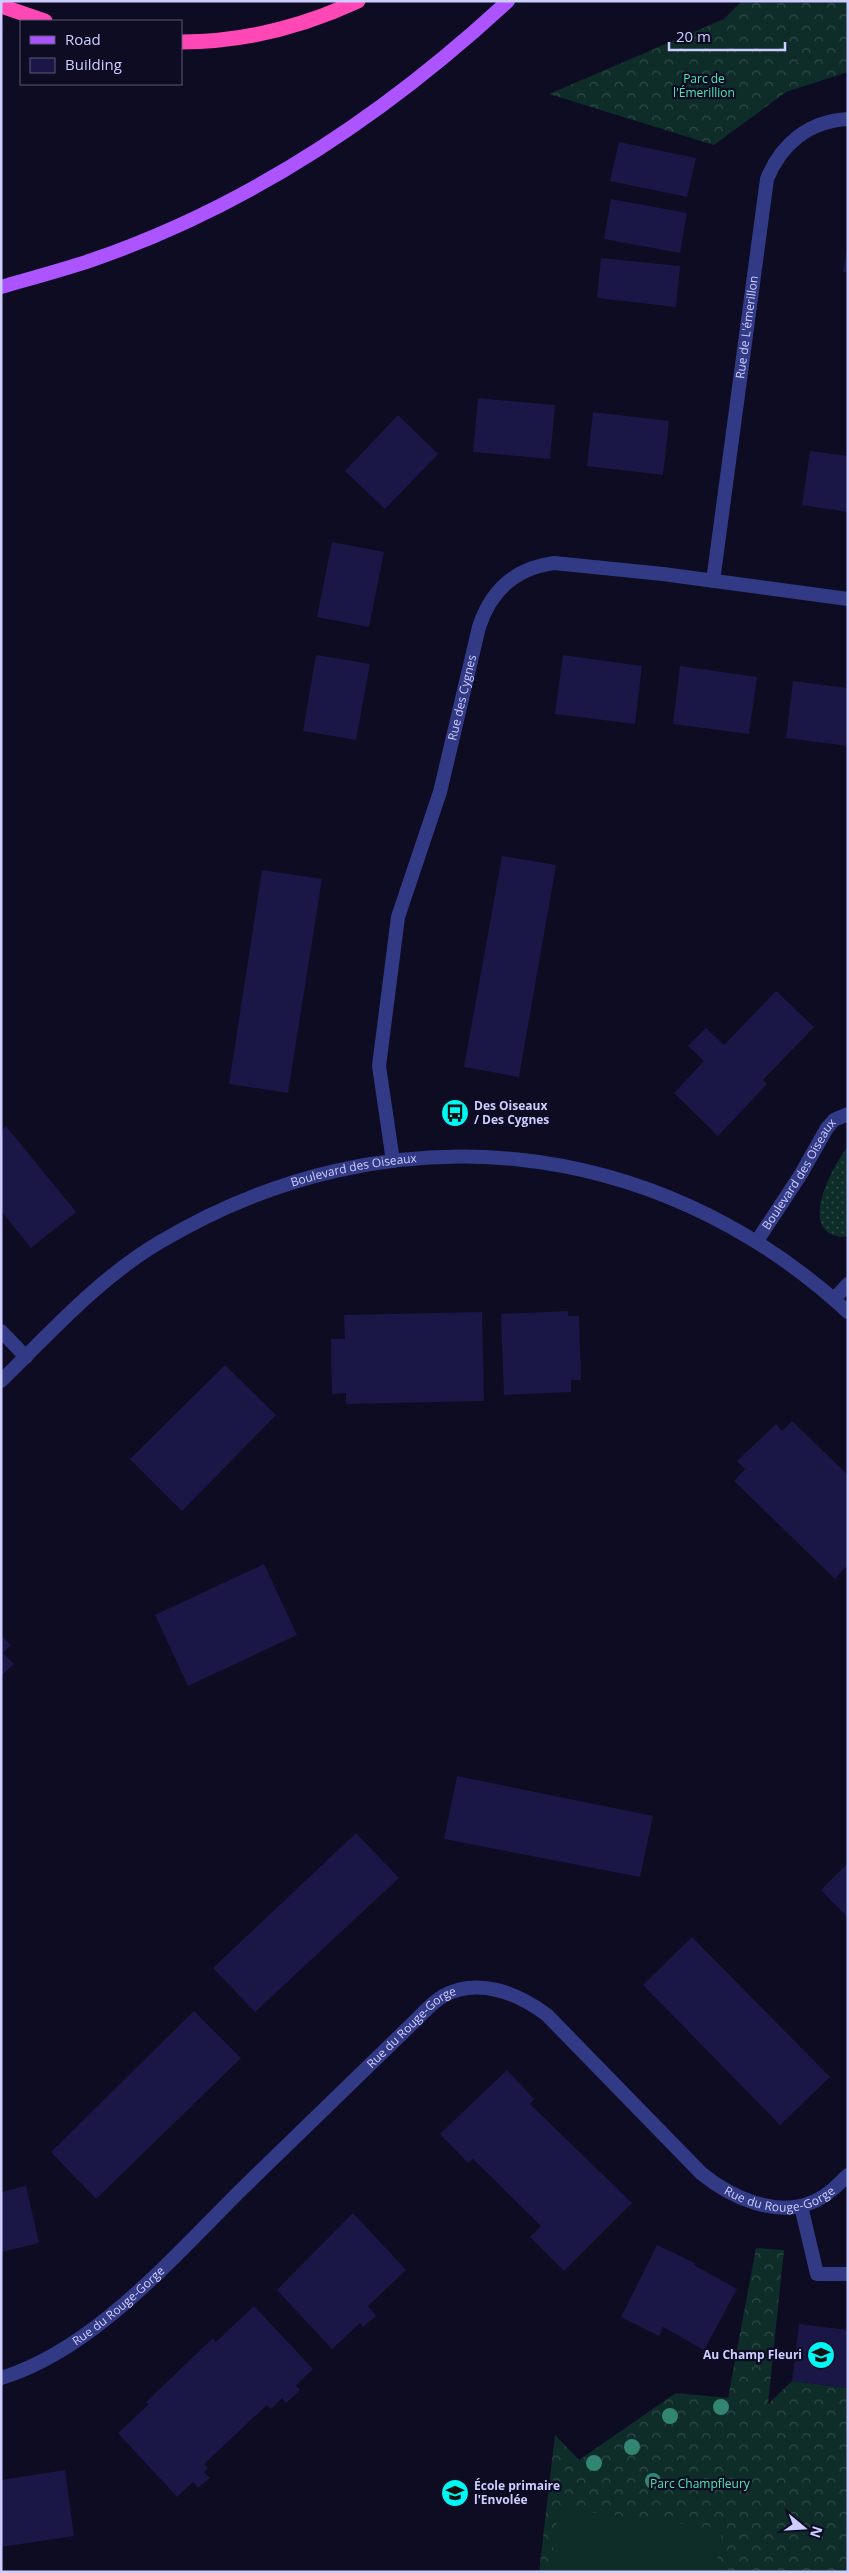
<svg xmlns="http://www.w3.org/2000/svg" width="849" height="2573" font-family="'Open Sans',sans-serif">
  <defs>
    <pattern id="grass-dots" width="8" height="8" patternUnits="userSpaceOnUse" patternTransform="scale(1.25)"><rect width="8" height="8" fill="#0e2d28"/><path d="M2 2h.1M6 6h.1" fill="none" stroke="#304a48" stroke-width="1.8" stroke-linecap="round"/></pattern>
    <pattern id="forest-crowns" width="20" height="18" patternUnits="userSpaceOnUse" patternTransform="scale(1.25)"><rect width="20" height="18" fill="#0e2d28"/><path d="M2 6a3 3 0 1 1 6 0M12 15a3 3 0 1 1 6 0" fill="none" stroke="#304a48"/></pattern>
  </defs>
  <rect width="100%" height="100%" fill="#0d0c23"/>
  <path fill="url(#grass-dots)" d="M 848,1146 L 848,1236 C 841,1238 835,1236 829,1233 C 804,1217 835,1163 848,1146 Z"/>
  <g fill="url(#forest-crowns)">
    <path d="M 742,1 L 848,1 L 848,72 L 786,92 L 714,145 L 549,94 L 724,19 Z"/>
    <path d="M 756,2248 L 784,2250 L 768,2404 L 792,2381 L 848,2388 L 848,2572 L 539,2572 L 555,2435 L 579,2460 L 676,2393 L 728,2398 Z"/>
  </g>
  <path fill="#0e2d28" d="M 559,2508 L 722,2529 L 715,2572 L 550,2572 Z"/>
  <g fill="#1a1645">
    <path d="M 619,142 L 696,158 L 687,197 L 610,181 Z"/>
    <path d="M 611,199 L 687,213 L 680,253 L 604,239 Z"/>
    <path d="M 847,247 L 848,247 L 848,272 L 843,272 Z"/>
    <path d="M 601,258 L 680,266 L 676,307 L 597,298 Z"/>
    <path d="M 478,398 L 555,405 L 550,459 L 473,452 Z"/>
    <path d="M 593,412 L 669,421 L 663,475 L 587,466 Z"/>
    <path d="M 398,415 L 438,454 L 385,509 L 345,471 Z"/>
    <path d="M 810,451 L 848,456 L 848,512 L 802,505 Z"/>
    <path d="M 332,542 L 384,552 L 369,627 L 317,617 Z"/>
    <path d="M 316,655 L 370,664 L 356,740 L 303,731 Z"/>
    <path d="M 563,655 L 642,666 L 635,724 L 555,714 Z"/>
    <path d="M 680,666 L 757,677 L 749,734 L 673,724 Z"/>
    <path d="M 793,681 L 848,688 L 848,746 L 786,738 Z"/>
    <path d="M 502,856 L 556,865 L 519,1077 L 464,1067 Z"/>
    <path d="M 262,870 L 322,879 L 288,1093 L 229,1084 Z"/>
    <path d="M 776,991 L 814,1027 L 763,1080 L 767,1084 L 718,1136 L 674,1093 L 704,1061 L 688,1046 L 706,1028 L 724,1045 Z"/>
    <path d="M 6,1126 L 76,1212 L 31,1248 L 1,1211 L 1,1131 Z"/>
    <path d="M 568,1311 L 568,1316 L 579,1316 L 581,1380 L 571,1380 L 571,1392 L 504,1395 L 501,1314 Z"/>
    <path d="M 482,1312 L 484,1401 L 346,1404 L 346,1393 L 332,1394 L 331,1339 L 345,1339 L 344,1315 Z"/>
    <path d="M 225,1365 L 276,1415 L 182,1511 L 130,1459 Z"/>
    <path d="M 792,1421 L 848,1475 L 848,1570 L 845,1567 L 835,1579 L 734,1481 L 745,1469 L 737,1461 L 776,1424 L 782,1431 Z"/>
    <path d="M 264,1564 L 297,1635 L 188,1686 L 155,1615 Z"/>
    <path d="M 1,1635 L 11,1645 L 3,1653 L 14,1664 L 1,1676 Z"/>
    <path d="M 457,1776 L 653,1816 L 640,1877 L 444,1839 Z"/>
    <path d="M 356,1833 L 399,1878 L 255,2012 L 213,1968 Z"/>
    <path d="M 848,1863 L 848,1918 L 821,1890 Z"/>
    <path d="M 692,1937 L 830,2077 L 780,2125 L 643,1985 Z"/>
    <path d="M 194,2011 L 241,2058 L 96,2199 L 51,2152 Z"/>
    <path d="M 507,2070 L 534,2099 L 530,2104 L 632,2203 L 564,2271 L 530,2237 L 541,2226 L 473,2159 L 468,2163 L 440,2134 Z"/>
    <path d="M 26,2186 L 39,2243 L 1,2252 L 1,2192 Z"/>
    <path d="M 353,2213 L 406,2270 L 368,2306 L 376,2316 L 363,2327 L 360,2323 L 332,2349 L 277,2290 Z"/>
    <path d="M 657,2245 L 695,2263 L 694,2265 L 737,2289 L 704,2350 L 663,2327 L 659,2336 L 621,2317 Z"/>
    <path d="M 254,2306 L 313,2369 L 296,2385 L 300,2390 L 286,2403 L 282,2398 L 271,2409 L 267,2405 L 204,2464 L 208,2468 L 204,2472 L 210,2478 L 198,2488 L 193,2482 L 177,2497 L 118,2433 L 149,2404 L 146,2402 L 213,2338 L 216,2342 Z"/>
    <path d="M 799,2324 L 848,2330 L 848,2388 L 792,2381 Z"/>
    <path d="M 65,2470 L 74,2536 L 1,2547 L 1,2480 Z"/>
  </g>
  <g fill="none" stroke-linecap="round" stroke-linejoin="round">
    <path stroke="#333a85" stroke-width="14" d="M 801,2206 L 817,2274 L 848,2274"/>
    <g stroke="#333a85" stroke-width="14">
      <path id="s1" d="M 713,581 L 767,179 C 781,144 809,121 848,119"/>
      <path id="s2" d="M 393,1161 L 379,1066 L 398,917 L 440,792 L 479,627 C 491,590 516,568 554,563 L 663,574 L 848,599"/>
      <path id="s3" d="M 757,1241 L 801,1174 L 827,1128 L 834,1120 L 848,1114"/>
      <path d="M 834,1299 L 848,1284"/>
      <path d="M 1,1331 L 26,1357"/>
      <path id="s4" d="M 1,2378 C 94,2350 175,2255 243,2188 C 301,2132 359,2076 417,2019 C 425,2011 433,2002 443,1996 C 478,1977 518,1993 547,2015 L 701,2173 C 730,2197 777,2219 815,2201 C 828,2195 838,2185 848,2175"/>
    </g>
    <path stroke="#333a85" stroke-width="14" id="s5" d="M 1,1381 C 51,1332 99,1278 160,1242 C 386,1107 654,1133 848,1312"/>
    <path stroke="#ab54ff" stroke-width="14" d="M 1,287 C 32,278 62,270 92,260 C 249,206 387,113 508,1"/>
    <g stroke="#ff48b5" stroke-width="15">
      <path d="M 1,6 L 45,21"/>
      <path d="M 181,42 C 243,42 302,27 358,1"/>
    </g>
  </g>
  <g fill="#328571">
    <circle cx="721" cy="2407" r="8"/>
    <circle cx="670" cy="2416" r="8"/>
    <circle cx="632" cy="2447" r="8"/>
    <circle cx="594" cy="2463" r="8"/>
    <circle cx="653" cy="2481" r="8"/>
  </g>
  <defs>
    <g id="bus-disc" transform="scale(1.4375)"><circle r="9.5" fill="#00f8f4" stroke="#0d0c23"/><path d="M-5-6H5V4H4V6H2V4H-2V6H-4V4H-5ZM-3.5-4V0h7V-4ZM-3.5 1.2v1.5H-2V1.2ZM2 1.2v1.5H3.5V1.2Z" fill="#111"/></g>
    <g id="school-disc" transform="scale(1.4375)"><circle r="9.5" fill="#00f8f4" stroke="#0d0c23"/><path d="M0-5L7-2L0 1L-7-2ZM-4 1L0 2.5L4 1V4Q0 6-4 4Z" fill="#111"/></g>
  </defs>
  <g fill-rule="evenodd">
    <use href="#bus-disc" x="455" y="1113"/>
    <use href="#school-disc" x="821" y="2355"/>
    <use href="#school-disc" x="455" y="2493"/>
  </g>
  <g text-anchor="middle" stroke-width="4.5" stroke-linejoin="round" paint-order="stroke">
    <g font-size="12" fill="#51e8b0" stroke="#0d0c23">
      <text x="704" y="83">Parc de<tspan x="704" dy="14">l'Émerillion</tspan></text>
      <text x="700" y="2488">Parc Champfleury</text>
    </g>
    <g font-size="12" fill="#cdceff" stroke="#0d0c23">
      <text dy="4" stroke="none"><textPath href="#s1" startOffset="256">Rue de L'émerillon</textPath></text>
      <text dy="4" stroke="none"><textPath href="#s2" startOffset="475">Rue des Cygnes</textPath></text>
      <text dy="4" stroke="none"><textPath href="#s5" startOffset="420">Boulevard des Oiseaux</textPath></text>
      <text dy="4" stroke="none"><textPath href="#s3" startOffset="79">Boulevard des Oiseaux</textPath></text>
      <text dy="4" stroke="none"><textPath href="#s4" startOffset="544">Rue du Rouge-Gorge</textPath></text>
      <text dy="4" stroke="none"><textPath href="#s4" startOffset="1008">Rue du Rouge-Gorge</textPath></text>
      <text dy="4" stroke="none"><textPath href="#s4" startOffset="139">Rue du Rouge-Gorge</textPath></text>
    </g>
    <g font-size="12" font-weight="bold" fill="#cdceff" stroke="#0d0c23" text-anchor="start">
      <text x="474" y="1110">Des Oiseaux<tspan x="474" dy="14">/ Des Cygnes</tspan></text>
      <text x="802" y="2359" text-anchor="end">Au Champ Fleuri</text>
      <text x="474" y="2490">École primaire<tspan x="474" dy="14">l'Envolée</tspan></text>
    </g>
  </g>
  <rect width="849" height="2573" fill="none" stroke="#cdceff" stroke-width="5"/>
  <rect x="20" y="20" width="162" height="65" fill="#0d0c23" stroke="#5a5a7b"/>
  <rect x="30" y="36" width="25" height="8" fill="#ab54ff" stroke="#5a5a7b"/>
  <text x="65" y="45" font-size="15" fill="#cdceff">Road</text>
  <rect x="30" y="58" width="25" height="15" fill="#1a1645" stroke="#5a5a7b"/>
  <text x="65" y="70" font-size="15" fill="#cdceff">Building</text>
  <g transform="translate(804 2528) rotate(108)" stroke="#0d0c23" stroke-width="4" paint-order="stroke">
  <path d="M0-4L9 19L0 12L-9 19Z" fill="#cdceff"/>
  <text y="-8" font-size="14" font-weight="bold" text-anchor="middle" fill="#cdceff">N</text>
  </g>
  <path d="M669 42v8h116v-8" fill="none" stroke="#cdceff" stroke-width="2.5"/>
  <text x="676" y="42" font-size="15" fill="#cdceff" stroke="#0d0c23" stroke-width="4" paint-order="stroke">20 m</text>
</svg>
